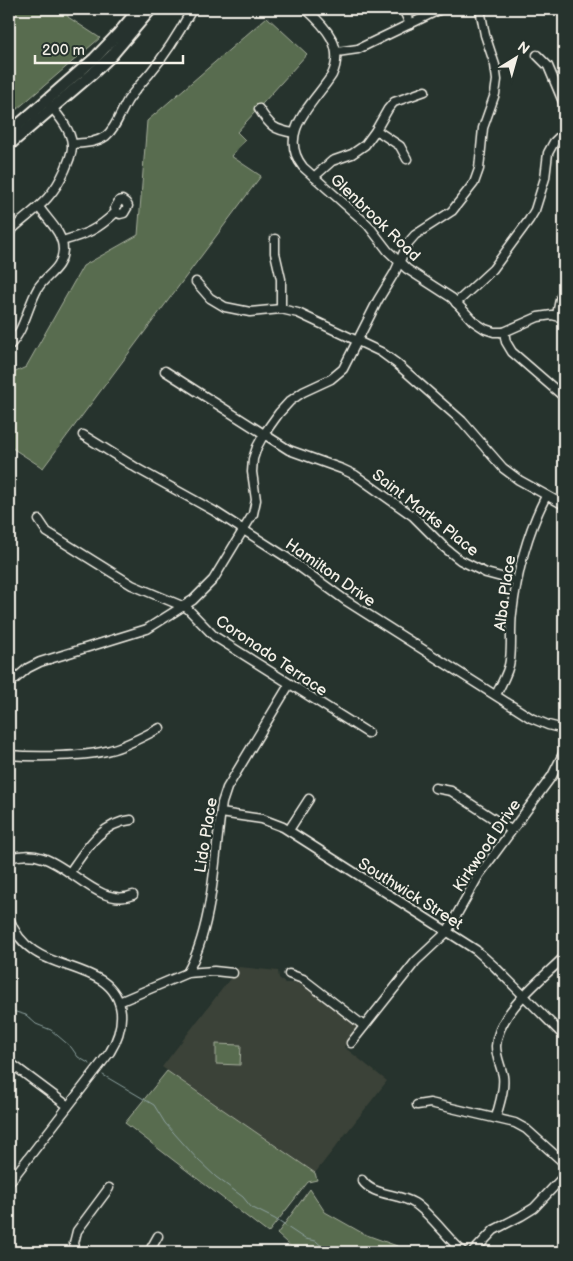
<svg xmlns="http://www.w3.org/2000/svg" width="573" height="1261" font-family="'Balsamiq Sans',sans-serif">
  <rect width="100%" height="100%" fill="#26332d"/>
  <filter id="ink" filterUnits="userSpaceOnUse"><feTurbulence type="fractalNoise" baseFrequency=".02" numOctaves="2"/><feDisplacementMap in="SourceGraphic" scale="10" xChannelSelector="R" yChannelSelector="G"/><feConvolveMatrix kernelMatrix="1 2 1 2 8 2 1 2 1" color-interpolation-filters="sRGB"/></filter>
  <g filter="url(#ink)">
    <path fill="#3b4238" d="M 239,967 L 278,971 L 279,978 L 285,983 L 302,983 L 356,1024 L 356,1030 L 344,1047 L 387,1081 L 315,1173 L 162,1067 Z"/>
    <g fill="#586c4f" stroke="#a6ae9c">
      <path d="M 9,9 L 67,9 L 68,17 L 100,38 L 9,116 Z"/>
      <path d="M 267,17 L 307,54 L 237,132 L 245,140 L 231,156 L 261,176 L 43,468 L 9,446 L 9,375 L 26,367 L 83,266 L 138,235 L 147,121 Z"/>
      <path d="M 216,1044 L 241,1045 L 240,1065 L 216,1064 Z"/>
      <path d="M 167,1071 L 315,1173 L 317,1180 L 308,1182 L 268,1233 L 125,1123 Z"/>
      <path d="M 310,1189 L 325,1212 L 364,1234 L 397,1246 L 404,1252 L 297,1252 L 277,1234 Z"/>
    </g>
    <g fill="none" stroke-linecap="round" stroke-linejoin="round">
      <g stroke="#8ea2a0" stroke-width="1">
        <path d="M 9,1010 L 26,1015 L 36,1024 L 51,1030 L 71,1047 L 78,1057 L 90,1064"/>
        <path d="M 25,1068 L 59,1094"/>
        <path d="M 103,1075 L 154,1105 L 165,1123 L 198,1160 L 216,1177 L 243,1197 L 251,1207 L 275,1219 L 305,1239 L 316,1241 L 328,1252"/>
      </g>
      <g stroke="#f4f1e8" stroke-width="11">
        <g id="minor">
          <path d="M 306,9 C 326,27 345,47 332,75 C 314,103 276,133 303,167 L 368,225 L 388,251 L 407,269 L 452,298 L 473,321 L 485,329 L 494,332 L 504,332 L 538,317 L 552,315 L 564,318"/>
          <path d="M 403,9 L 410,24"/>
          <path d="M 337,52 L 358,49 L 441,9"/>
          <path d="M 537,55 L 548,66 L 564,104"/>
          <path d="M 259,109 C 270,126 274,130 294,133"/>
          <path d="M 376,130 L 400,146 L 407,159"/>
          <path d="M 72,144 C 83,143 96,143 106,136 C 116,128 121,111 128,100 C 135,90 142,82 150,73 C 166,54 179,33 191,11 L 191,9"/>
          <path d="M 314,177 L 332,161 L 352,154 L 365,145 L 376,130 L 388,109 L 394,102 L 425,91"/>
          <path d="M 9,232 C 34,209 50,203 65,170 C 68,162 73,153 72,144 C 71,130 58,115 49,104"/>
          <path d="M 275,239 L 275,253 L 281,279 L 281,309"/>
          <path d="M 62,241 C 87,234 97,230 116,212 L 120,214 L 124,213 L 128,206 L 126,203 L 122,200 L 119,201 L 115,208 L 116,212"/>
          <path d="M 196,282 L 210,298 L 225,307 L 250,312 L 281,309 L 298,313 L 381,352 L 396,363 L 462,421 L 503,468 L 519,480 L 564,505"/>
          <path d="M 456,303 L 493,269 L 529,220 L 535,210 L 545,178 L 548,153 L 554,142 L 564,132"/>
          <path d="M 557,315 L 560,299 L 564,291"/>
          <path d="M 504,332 L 506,342 L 512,352 L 564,397"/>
          <path d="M 9,346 C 25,330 27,307 38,288 C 47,274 62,269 63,250 C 63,232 48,221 39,207"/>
          <path d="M 165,371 L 289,450 L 342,469 L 355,475 L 413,516 L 445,548 L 460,560 L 486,573 L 516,581"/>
          <path d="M 83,435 L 138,469 L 214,511 L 286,557 L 345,600 L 531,718 L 548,725 L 564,729"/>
          <path d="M 39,520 L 47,532 L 132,585 L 187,608 L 214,636 L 368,733"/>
          <path d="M 9,684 L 28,668 L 40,662 L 147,629 L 193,600 L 213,580 L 253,514 L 256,500 L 252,472 L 253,459 L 257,447 L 264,434 L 279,413 L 290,401 L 303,392 L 331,379 L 343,369 L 378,300 L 395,272 L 408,243 L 415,235 L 452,211 L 474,183 L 479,169 L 483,128 L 495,94 L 497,80 L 495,65 L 485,35 L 480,9"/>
          <path d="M 496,695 C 501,684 509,672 510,660 C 512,644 510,629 512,613 C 517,572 527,533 546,496"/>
          <path d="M 9,755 C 34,757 86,757 110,750 C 127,746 144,736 160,728"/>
          <path d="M 435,788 L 451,791 L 511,830"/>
          <path d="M 221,813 L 262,819 L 283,827 L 476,950 L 495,967 L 564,1036"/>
          <path d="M 289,830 L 309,799"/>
          <path d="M 9,858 C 20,855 32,854 43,858 C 72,867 101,908 133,895"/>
          <path d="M 70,872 C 86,849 101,823 131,820"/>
          <path d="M 9,918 C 14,932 22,943 34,951 C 62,971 116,968 121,1012 C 122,1027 118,1039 110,1052 L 9,1183"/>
          <path d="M 187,973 C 214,926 214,856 222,803 L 227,788 L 289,685"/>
          <path d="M 289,974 L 303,979 L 364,1026"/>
          <path d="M 119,1002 L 187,973 L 214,971 L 233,973"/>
          <path d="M 351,1043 L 416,961 L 447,932 L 479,875 L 552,776 L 564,752"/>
          <path d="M 9,1062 L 68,1106"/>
          <path d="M 417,1105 L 430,1103 L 515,1123 L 526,1129 L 564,1163"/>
          <path d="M 496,1118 C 499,1104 505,1090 503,1076 C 501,1066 496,1057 496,1046 C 498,1012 541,980 564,957"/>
          <path d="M 362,1180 C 372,1196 398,1193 414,1203 C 430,1213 447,1238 463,1252"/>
          <path d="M 76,1252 L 74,1243 L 77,1231 L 109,1188"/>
          <path d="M 149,1252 L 158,1236"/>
          <path d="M 473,1252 L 494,1230 L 521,1216 L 534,1208 L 564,1176"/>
        </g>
      </g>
      <g stroke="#f4f1e8" stroke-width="14">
        <g id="major">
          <path d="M 9,133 L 94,59 L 118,34 L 139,9"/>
          <path d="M 9,145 L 92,74 L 112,55 L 151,9"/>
        </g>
      </g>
      <use href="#minor" stroke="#26332d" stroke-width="8"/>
      <use href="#major" stroke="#26332d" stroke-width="10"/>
    </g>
  </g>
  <g text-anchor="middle" stroke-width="4.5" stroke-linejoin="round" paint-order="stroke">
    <g font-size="16" fill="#f4f1e8" stroke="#26332d">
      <text transform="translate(376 217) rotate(44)" y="6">Glenbrook Road</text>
      <text transform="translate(426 512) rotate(38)" y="6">Saint Marks Place</text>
      <text transform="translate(331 572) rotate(35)" y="6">Hamilton Drive</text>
      <text transform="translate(504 593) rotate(-82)" y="6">Alba Place</text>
      <text transform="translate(272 655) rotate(34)" y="6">Coronado Terrace</text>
      <text transform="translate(205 835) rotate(-81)" y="6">Lido Place</text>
      <text transform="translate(486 845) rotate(-56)" y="6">Kirkwood Drive</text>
      <text transform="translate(411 893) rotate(32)" y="6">Southwick Street</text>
    </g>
  </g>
  <rect width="573" height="1261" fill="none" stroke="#26332d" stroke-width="30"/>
  <rect x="15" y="15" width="543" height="1231" fill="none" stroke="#f4f1e8" stroke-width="2" filter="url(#ink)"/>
  <g transform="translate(516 58) rotate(37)" stroke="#26332d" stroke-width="4" paint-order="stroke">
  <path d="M0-4L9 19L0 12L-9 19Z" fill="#f4f1e8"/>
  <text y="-8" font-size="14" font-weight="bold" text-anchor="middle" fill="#f4f1e8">N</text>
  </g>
  <path d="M35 55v8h148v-8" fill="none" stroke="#f4f1e8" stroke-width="2.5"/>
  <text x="42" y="55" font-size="15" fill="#f4f1e8" stroke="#26332d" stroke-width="4" paint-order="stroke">200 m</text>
</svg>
